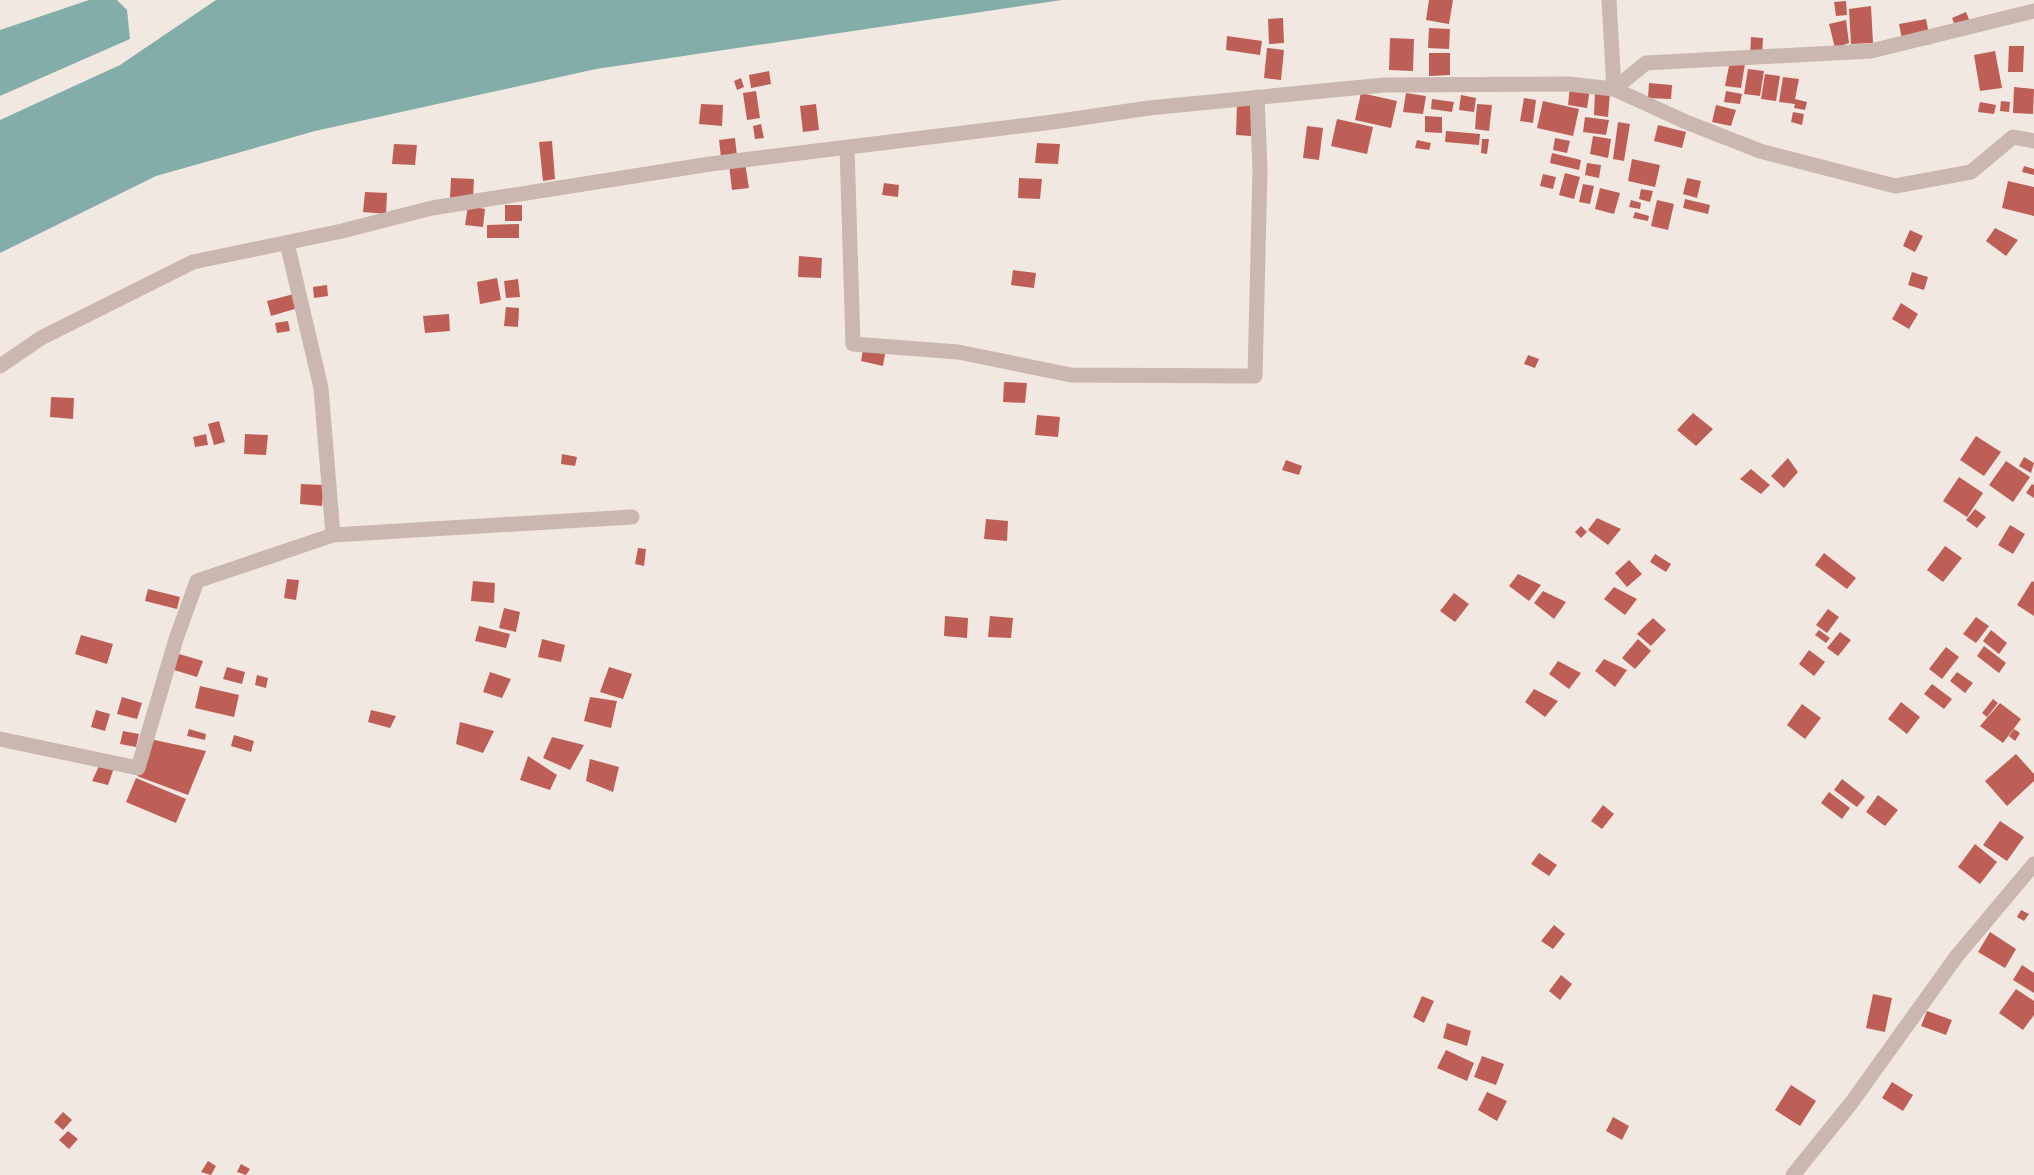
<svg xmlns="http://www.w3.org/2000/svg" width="2034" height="1175" font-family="'Fira Sans',sans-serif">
  <rect width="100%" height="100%" fill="#f2e8e2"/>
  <g fill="#83ada8">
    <path d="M 89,0 L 117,0 L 127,10 L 130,39 L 0,96 L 0,30 Z"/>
    <path d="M 216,0 L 1062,0 L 596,69 L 315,131 L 156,176 L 0,253 L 0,120 L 120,65 Z"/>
  </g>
  <g fill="#bd5f56">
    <path d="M 1429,0 L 1453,0 L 1449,24 L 1426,20 Z"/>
    <path d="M 1846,1 L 1847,15 L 1836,16 L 1834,2 Z"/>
    <path d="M 1871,6 L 1873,43 L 1851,44 L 1849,9 Z"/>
    <path d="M 1966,12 L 1973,30 L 1959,36 L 1952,18 Z"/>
    <path d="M 1283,18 L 1284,43 L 1269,44 L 1268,19 Z"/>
    <path d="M 1926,19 L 1931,44 L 1904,49 L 1899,24 Z"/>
    <path d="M 1846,20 L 1849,43 L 1835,48 L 1829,24 Z"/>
    <path d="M 1429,28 L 1450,29 L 1449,49 L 1428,48 Z"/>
    <path d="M 1227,36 L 1262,41 L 1260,55 L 1226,50 Z"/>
    <path d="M 1751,37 L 1763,38 L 1762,57 L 1750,56 Z"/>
    <path d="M 1390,38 L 1414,39 L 1413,71 L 1389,70 Z"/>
    <path d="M 2009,46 L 2024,46 L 2023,72 L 2008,72 Z"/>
    <path d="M 1267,48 L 1284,50 L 1281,80 L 1264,78 Z"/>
    <path d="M 1995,51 L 2002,88 L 1980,91 L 1974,55 Z"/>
    <path d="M 1429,53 L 1450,53 L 1450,75 L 1429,76 Z"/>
    <path d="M 1730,61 L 1745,64 L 1741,88 L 1725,86 Z"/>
    <path d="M 1748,69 L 1764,71 L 1760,96 L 1744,94 Z"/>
    <path d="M 769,71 L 771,84 L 751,88 L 749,75 Z"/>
    <path d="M 1765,74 L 1780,76 L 1776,101 L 1761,99 Z"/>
    <path d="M 1783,77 L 1799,79 L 1795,99 L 1807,102 L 1805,110 L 1794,108 L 1795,104 L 1779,102 Z"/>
    <path d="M 741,78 L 744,87 L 737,90 L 734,81 Z"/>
    <path d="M 1649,83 L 1672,85 L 1671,99 L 1648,98 Z"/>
    <path d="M 1570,86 L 1590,89 L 1587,108 L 1568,105 Z"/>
    <path d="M 2014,87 L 2034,89 L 2033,114 L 2013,113 Z"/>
    <path d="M 756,91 L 760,118 L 747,120 L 743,93 Z"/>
    <path d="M 1726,91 L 1742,94 L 1740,104 L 1724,102 Z"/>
    <path d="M 1595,92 L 1610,93 L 1608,117 L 1594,115 Z"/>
    <path d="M 1361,93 L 1397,101 L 1391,128 L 1355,120 Z"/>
    <path d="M 1406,93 L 1426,96 L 1423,114 L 1403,112 Z"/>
    <path d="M 1461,95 L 1476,98 L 1474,112 L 1459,110 Z"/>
    <path d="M 1524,98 L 1536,100 L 1533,123 L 1520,121 Z"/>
    <path d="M 1432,99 L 1454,102 L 1452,112 L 1431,109 Z"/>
    <path d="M 1543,101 L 1579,109 L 1573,136 L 1537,128 Z"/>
    <path d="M 2001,101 L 2010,102 L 2009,112 L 2000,111 Z"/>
    <path d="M 1980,102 L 1996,105 L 1994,114 L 1978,112 Z"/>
    <path d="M 701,104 L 723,105 L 722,126 L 699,124 Z"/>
    <path d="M 816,104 L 819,130 L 803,132 L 800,106 Z"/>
    <path d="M 1237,104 L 1252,105 L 1251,136 L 1236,135 Z"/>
    <path d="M 1477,104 L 1492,105 L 1489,131 L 1475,129 Z"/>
    <path d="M 1716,105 L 1736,110 L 1731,126 L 1712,122 Z"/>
    <path d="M 1793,112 L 1804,114 L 1802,125 L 1791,122 Z"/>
    <path d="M 1425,116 L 1442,117 L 1442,133 L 1425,132 Z"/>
    <path d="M 1585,117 L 1609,120 L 1606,135 L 1583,132 Z"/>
    <path d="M 1337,119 L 1373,127 L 1367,154 L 1331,146 Z"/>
    <path d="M 1618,122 L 1630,124 L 1624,161 L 1613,159 Z"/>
    <path d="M 761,124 L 764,138 L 755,139 L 753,126 Z"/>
    <path d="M 1658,125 L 1686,132 L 1682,148 L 1654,141 Z"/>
    <path d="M 1307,126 L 1323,128 L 1319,160 L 1303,158 Z"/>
    <path d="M 1446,131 L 1480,134 L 1479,145 L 1445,142 Z"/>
    <path d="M 1593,136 L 1611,139 L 1608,158 L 1590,154 Z"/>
    <path d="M 735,138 L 737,156 L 721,157 L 719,140 Z"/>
    <path d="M 1555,138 L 1570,141 L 1567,153 L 1553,150 Z"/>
    <path d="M 1482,139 L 1489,139 L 1487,154 L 1481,153 Z"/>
    <path d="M 1417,140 L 1431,143 L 1429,150 L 1415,148 Z"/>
    <path d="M 552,141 L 555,179 L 543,181 L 539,142 Z"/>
    <path d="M 1037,143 L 1060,144 L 1058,164 L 1035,163 Z"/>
    <path d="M 394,144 L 417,145 L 415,165 L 392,164 Z"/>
    <path d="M 1552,153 L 1581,160 L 1579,170 L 1550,163 Z"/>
    <path d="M 1632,159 L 1660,165 L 1655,187 L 1628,181 Z"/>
    <path d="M 745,163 L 749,188 L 732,190 L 729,165 Z"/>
    <path d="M 1587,163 L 1601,165 L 1599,178 L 1585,175 Z"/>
    <path d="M 2024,166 L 2034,169 L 2034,175 L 2022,172 Z"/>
    <path d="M 1565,173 L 1580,177 L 1574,199 L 1559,195 Z"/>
    <path d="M 1543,174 L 1556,177 L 1553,189 L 1540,186 Z"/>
    <path d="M 451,178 L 474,179 L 473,199 L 450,198 Z"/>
    <path d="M 1019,178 L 1042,179 L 1040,199 L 1018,198 Z"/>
    <path d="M 1687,178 L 1701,181 L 1697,198 L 1683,194 Z"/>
    <path d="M 2008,181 L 2034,187 L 2034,216 L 2002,208 Z"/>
    <path d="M 884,183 L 899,185 L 898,197 L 882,195 Z"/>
    <path d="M 1583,184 L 1594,186 L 1590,204 L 1579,202 Z"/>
    <path d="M 1600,188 L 1620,193 L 1614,214 L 1595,209 Z"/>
    <path d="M 1641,189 L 1653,191 L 1650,202 L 1639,199 Z"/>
    <path d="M 365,192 L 387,193 L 386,214 L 363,212 Z"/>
    <path d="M 1685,199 L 1710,205 L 1708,214 L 1683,208 Z"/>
    <path d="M 1631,200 L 1641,203 L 1640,209 L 1629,207 Z"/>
    <path d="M 1657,200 L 1674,204 L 1668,230 L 1651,226 Z"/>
    <rect x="505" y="205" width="17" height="16"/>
    <path d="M 468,206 L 485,209 L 483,227 L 465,225 Z"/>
    <path d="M 1635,212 L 1649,216 L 1648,221 L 1633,218 Z"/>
    <path d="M 519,224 L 519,238 L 487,238 L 487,225 Z"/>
    <path d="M 1995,228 L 2018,240 L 2006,256 L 1986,241 Z"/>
    <path d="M 1910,230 L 1923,236 L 1915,252 L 1903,246 Z"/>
    <path d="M 799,256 L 822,258 L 821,278 L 798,277 Z"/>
    <path d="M 1013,270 L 1036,273 L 1034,288 L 1011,285 Z"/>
    <path d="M 1912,272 L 1928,277 L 1924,290 L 1908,285 Z"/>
    <path d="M 497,278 L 501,300 L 480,304 L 477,282 Z"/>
    <path d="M 518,279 L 520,297 L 506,298 L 504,281 Z"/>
    <path d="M 327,285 L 328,296 L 314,298 L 313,287 Z"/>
    <path d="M 294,294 L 298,308 L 271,316 L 267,301 Z"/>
    <path d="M 1901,303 L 1918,314 L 1909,329 L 1892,319 Z"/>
    <path d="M 506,307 L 519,308 L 518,327 L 504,326 Z"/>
    <path d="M 449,314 L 450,331 L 425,333 L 423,316 Z"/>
    <path d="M 288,321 L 290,331 L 277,333 L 275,323 Z"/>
    <path d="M 863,350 L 885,354 L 883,366 L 861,361 Z"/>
    <path d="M 1528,355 L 1539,359 L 1535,368 L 1524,364 Z"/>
    <path d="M 1004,382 L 1027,383 L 1025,403 L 1003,402 Z"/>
    <path d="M 51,397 L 74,398 L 73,419 L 50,417 Z"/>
    <path d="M 1693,413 L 1713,429 L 1696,446 L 1677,430 Z"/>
    <path d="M 1037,415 L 1060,417 L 1058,437 L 1035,435 Z"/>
    <path d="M 219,421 L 225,442 L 214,445 L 208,424 Z"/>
    <path d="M 206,434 L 208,445 L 195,447 L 193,437 Z"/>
    <path d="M 245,434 L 268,435 L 266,455 L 244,454 Z"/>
    <path d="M 1976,436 L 2001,452 L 1984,476 L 1960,460 Z"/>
    <path d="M 562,454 L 577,457 L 575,466 L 561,464 Z"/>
    <path d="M 2024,457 L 2034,463 L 2031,473 L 2019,466 Z"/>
    <path d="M 1788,458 L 1798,472 L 1784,488 L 1771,476 Z"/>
    <path d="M 1286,460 L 1302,466 L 1299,475 L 1282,470 Z"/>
    <path d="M 2006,461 L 2030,477 L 2013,502 L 1989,485 Z"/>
    <path d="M 1751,469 L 1770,485 L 1761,494 L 1740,479 Z"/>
    <path d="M 1959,477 L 1983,493 L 1967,517 L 1943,501 Z"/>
    <path d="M 301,484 L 324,485 L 322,506 L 300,504 Z"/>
    <path d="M 2032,484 L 2034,485 L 2034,498 L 2026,493 Z"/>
    <path d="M 1975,509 L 1986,517 L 1977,528 L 1966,520 Z"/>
    <path d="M 1597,518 L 1621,529 L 1608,545 L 1588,530 Z"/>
    <path d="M 986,519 L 1008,521 L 1007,541 L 984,539 Z"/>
    <path d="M 2010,525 L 2025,534 L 2013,554 L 1998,545 Z"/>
    <path d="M 1581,526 L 1587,532 L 1581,538 L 1575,532 Z"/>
    <path d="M 1945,546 L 1962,558 L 1943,582 L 1927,570 Z"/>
    <path d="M 638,548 L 646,549 L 644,566 L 635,564 Z"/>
    <path d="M 1824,553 L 1856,578 L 1847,589 L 1815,565 Z"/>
    <path d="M 1655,554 L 1671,564 L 1666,572 L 1650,562 Z"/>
    <path d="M 1629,560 L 1642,574 L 1627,587 L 1615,573 Z"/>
    <path d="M 1518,574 L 1541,585 L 1529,601 L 1509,586 Z"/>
    <path d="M 287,579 L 299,580 L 296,600 L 284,598 Z"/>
    <path d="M 473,581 L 495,583 L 494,603 L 471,601 Z"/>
    <path d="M 2032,581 L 2034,582 L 2034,616 L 2017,605 Z"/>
    <path d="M 1614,587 L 1637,599 L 1625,615 L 1604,599 Z"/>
    <path d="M 148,589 L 180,597 L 177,609 L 145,601 Z"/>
    <path d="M 1543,591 L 1566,602 L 1554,619 L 1534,603 Z"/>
    <path d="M 1454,593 L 1469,604 L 1455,622 L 1440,611 Z"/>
    <path d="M 504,608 L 520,612 L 516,632 L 499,628 Z"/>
    <path d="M 1828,609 L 1839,617 L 1827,633 L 1816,625 Z"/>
    <path d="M 945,616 L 968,618 L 967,638 L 944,636 Z"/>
    <path d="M 990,616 L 1013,618 L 1011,638 L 988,637 Z"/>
    <path d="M 1976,617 L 1989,626 L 1976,643 L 1963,634 Z"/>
    <path d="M 1653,618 L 1666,630 L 1651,646 L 1637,634 Z"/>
    <path d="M 479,626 L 510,634 L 506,648 L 475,641 Z"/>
    <path d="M 1819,630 L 1830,638 L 1826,643 L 1815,635 Z"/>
    <path d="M 1991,630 L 2007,643 L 1999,654 L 1983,641 Z"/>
    <path d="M 1840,632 L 1851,640 L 1838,656 L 1827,648 Z"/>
    <path d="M 81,635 L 113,644 L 107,664 L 75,654 Z"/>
    <path d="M 542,639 L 565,645 L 561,662 L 538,657 Z"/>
    <path d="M 1638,639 L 1651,651 L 1635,669 L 1622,658 Z"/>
    <path d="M 1984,646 L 2006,663 L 1999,673 L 1977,656 Z"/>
    <path d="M 1946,647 L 1959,657 L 1942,679 L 1929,669 Z"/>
    <path d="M 1809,650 L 1825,662 L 1814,676 L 1799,664 Z"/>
    <path d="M 179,654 L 203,661 L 197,677 L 174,670 Z"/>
    <path d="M 1604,659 L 1627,670 L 1615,687 L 1595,671 Z"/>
    <path d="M 1558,661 L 1581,673 L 1569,689 L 1549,674 Z"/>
    <path d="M 227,667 L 245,672 L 242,684 L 223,679 Z"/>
    <path d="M 609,667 L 632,674 L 623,699 L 600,692 Z"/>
    <path d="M 490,672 L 511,679 L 502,698 L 483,692 Z"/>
    <path d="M 1957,672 L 1973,683 L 1965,693 L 1950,681 Z"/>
    <path d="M 257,675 L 268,678 L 266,688 L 255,685 Z"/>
    <path d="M 1932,684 L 1952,699 L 1944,709 L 1924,694 Z"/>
    <path d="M 200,686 L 239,695 L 234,717 L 195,708 Z"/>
    <path d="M 1534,689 L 1558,701 L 1545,717 L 1525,702 Z"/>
    <path d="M 122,697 L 142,703 L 137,719 L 117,714 Z"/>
    <path d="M 590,697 L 617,701 L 611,728 L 584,721 Z"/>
    <path d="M 1993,699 L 1998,703 L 1987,717 L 1982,713 Z"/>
    <path d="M 1901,702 L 1920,717 L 1907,734 L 1888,719 Z"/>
    <path d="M 2000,703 L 2021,719 L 2003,743 L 1980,726 Z"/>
    <path d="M 1802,704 L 1821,718 L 1805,739 L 1787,725 Z"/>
    <path d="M 96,710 L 110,714 L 105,731 L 91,727 Z"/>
    <path d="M 371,710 L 396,716 L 390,728 L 368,722 Z"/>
    <path d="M 460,722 L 494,731 L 483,753 L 456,744 Z"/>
    <path d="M 189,729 L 206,734 L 205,740 L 187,736 Z"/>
    <path d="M 2014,729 L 2020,733 L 2015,741 L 2009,736 Z"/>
    <path d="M 123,731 L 139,734 L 136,747 L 120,744 Z"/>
    <path d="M 234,735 L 254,741 L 251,752 L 231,746 Z"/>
    <path d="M 552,737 L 584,745 L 570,770 L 543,758 Z"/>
    <path d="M 150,739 L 206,751 L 188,795 L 137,776 Z"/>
    <path d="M 2016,754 L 2034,774 L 2034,781 L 2007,806 L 1985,781 Z"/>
    <path d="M 528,756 L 557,775 L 550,790 L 520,780 Z"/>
    <path d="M 590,759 L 619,767 L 613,792 L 586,781 Z"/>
    <path d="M 100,764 L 114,768 L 108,785 L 92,781 Z"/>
    <path d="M 136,778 L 186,799 L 176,823 L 126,802 Z"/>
    <path d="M 1842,779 L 1865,797 L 1857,807 L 1834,790 Z"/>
    <path d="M 1829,792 L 1850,808 L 1842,819 L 1821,803 Z"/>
    <path d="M 1878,795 L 1898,810 L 1885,826 L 1866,812 Z"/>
    <path d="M 1603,805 L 1614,814 L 1602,829 L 1591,821 Z"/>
    <path d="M 2000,821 L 2024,837 L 2007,861 L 1983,845 Z"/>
    <path d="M 1975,844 L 1997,862 L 1980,884 L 1958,867 Z"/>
    <path d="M 1539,853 L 1557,865 L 1549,876 L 1531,864 Z"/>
    <path d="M 2021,910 L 2029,914 L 2024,921 L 2017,917 Z"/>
    <path d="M 1554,925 L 1565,934 L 1553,949 L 1541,941 Z"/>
    <path d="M 1990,932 L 2016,949 L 2005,968 L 1978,952 Z"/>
    <path d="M 2022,965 L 2034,973 L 2034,993 L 2013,980 Z"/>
    <path d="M 1561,975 L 1572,984 L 1560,1000 L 1549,991 Z"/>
    <path d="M 2016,989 L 2034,1001 L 2034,1015 L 2023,1030 L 1999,1013 Z"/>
    <path d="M 1873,994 L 1892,998 L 1885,1032 L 1866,1028 Z"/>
    <path d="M 1422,996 L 1434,1001 L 1424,1023 L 1413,1017 Z"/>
    <path d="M 1927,1011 L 1952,1020 L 1946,1035 L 1921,1026 Z"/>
    <path d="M 1447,1023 L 1471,1031 L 1467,1046 L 1443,1038 Z"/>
    <path d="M 1446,1050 L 1474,1063 L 1467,1081 L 1437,1068 Z"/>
    <path d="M 1482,1056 L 1504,1064 L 1496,1085 L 1474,1077 Z"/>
    <path d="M 1892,1082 L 1913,1095 L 1903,1111 L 1882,1098 Z"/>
    <path d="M 1791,1085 L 1816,1101 L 1800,1126 L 1775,1110 Z"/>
    <path d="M 1487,1092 L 1507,1101 L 1497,1121 L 1478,1110 Z"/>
    <path d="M 63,1112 L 72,1120 L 63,1130 L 54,1122 Z"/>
    <path d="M 1613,1117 L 1629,1126 L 1622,1140 L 1606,1131 Z"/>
    <path d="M 68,1131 L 78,1139 L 69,1149 L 59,1140 Z"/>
    <path d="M 208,1161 L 216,1166 L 211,1175 L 201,1172 Z"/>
    <path d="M 241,1164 L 250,1169 L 246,1175 L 237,1172 Z"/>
  </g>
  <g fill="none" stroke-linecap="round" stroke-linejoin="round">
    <g stroke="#cab7af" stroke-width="15">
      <path d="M 1609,0 L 1614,89"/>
      <path d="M 1614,89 L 1646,63 L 1871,51 L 2034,11"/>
      <path d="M 847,147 L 853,344 L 958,352 L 1071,375 L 1255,376 L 1260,170 L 1257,97"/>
      <path d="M 287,243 L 321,388 L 333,535"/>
      <path d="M 0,366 L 41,338 L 193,262 L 342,231 L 432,208 L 710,164 L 1053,122 L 1149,108 L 1384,85 L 1568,84 L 1614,89 L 1686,122 L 1760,151 L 1895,186 L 1971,172 L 2013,137 L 2034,141"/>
      <path d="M 0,739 L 138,768 L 176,639 L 197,581 L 333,535 L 632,517"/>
      <path d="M 1793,1175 L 1852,1102 L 1956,957 L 2034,864"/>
    </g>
  </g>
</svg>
